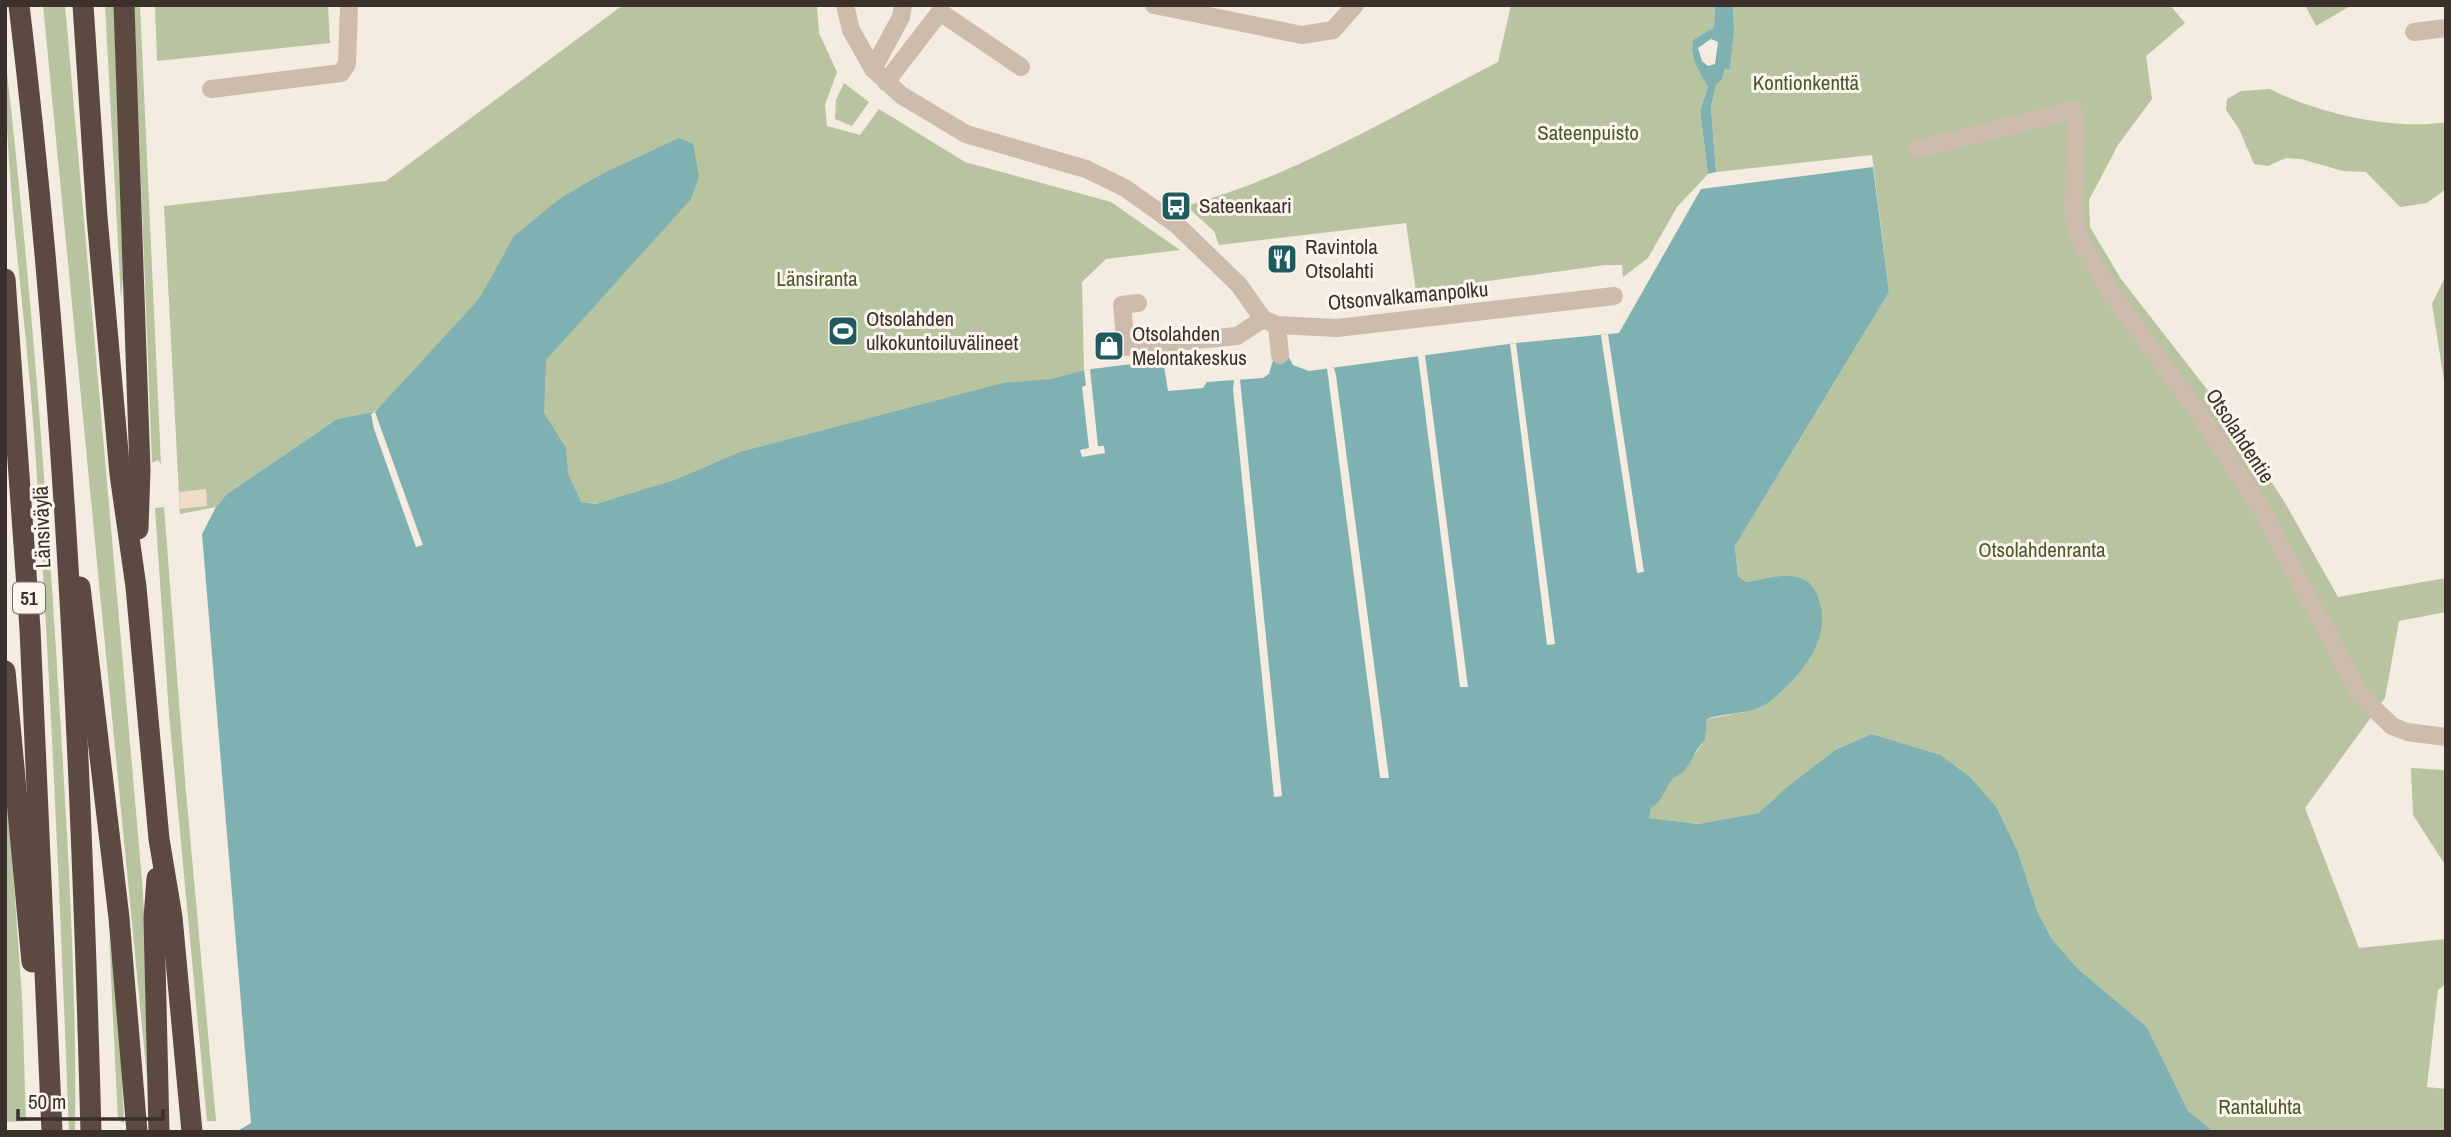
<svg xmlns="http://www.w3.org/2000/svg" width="2451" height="1137" font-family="'Archivo Narrow',sans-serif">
  <rect width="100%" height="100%" fill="#f4ebe1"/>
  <g fill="#b8c4a0">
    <path d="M 43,5 L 65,5 L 142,880 L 146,941 L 147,1078 Z"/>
    <path d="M 105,5 L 114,5 L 123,278 L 121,299 Z"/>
    <path d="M 134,5 L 140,5 L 161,464 L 158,460 L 152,463 Z"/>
    <path d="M 155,5 L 328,5 L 330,43 L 157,61 Z"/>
    <path d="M 623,5 L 817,5 L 819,33 L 837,72 L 825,105 L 827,126 L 860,135 L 879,109 L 965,162 L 1111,202 L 1180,250 L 1106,259 L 1082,282 L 1084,370 L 596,504 L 580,502 L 384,404 L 371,414 L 337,419 L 227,494 L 216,507 L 180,514 L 164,206 L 386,181 Z"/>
    <path d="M 1511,5 L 1715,5 L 1714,27 L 1693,40 L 1708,87 L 1700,111 L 1708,174 L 1677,207 L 1648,258 L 1623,277 L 1622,265 L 1605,265 L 1416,291 L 1406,223 L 1219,245 L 1214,231 L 1186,206 C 1293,177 1398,113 1498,62 Z"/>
    <path d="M 1733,5 L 2170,5 L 2185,23 L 2146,56 L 2152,99 L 2118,145 L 2089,200 L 2090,227 L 2121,279 L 2220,406 L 2284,501 L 2338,597 L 2446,578 L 2446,612 L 2399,621 L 2385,698 L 2305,808 L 2359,948 L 2446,939 L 2446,984 L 2438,990 L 2427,1087 L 2446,1089 L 2446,1132 L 2214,1132 L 2188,1111 L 2147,1027 L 2077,968 L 2052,939 L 2038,913 L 2018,852 L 1997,808 L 1871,734 L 1835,750 L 1787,787 L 1760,813 L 1698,824 L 1648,818 L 1651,808 L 1672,778 L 1684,771 L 1705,739 L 1707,719 L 1744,712 L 1772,577 L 1746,582 L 1738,576 L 1735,546 L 1889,292 L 1872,155 L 1716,172 L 1711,107 L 1716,83 L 1722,80 L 1725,69 L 1730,68 L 1734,32 Z"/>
    <path d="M 2305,5 L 2352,5 L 2316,26 Z"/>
    <path d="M 5,55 C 29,263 45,473 58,682 C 67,831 77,982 75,1132 L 69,1132 C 60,899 50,666 34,433 C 25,307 5,181 5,55 Z"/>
    <path d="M 844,83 L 869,102 L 852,126 L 835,119 L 836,100 Z"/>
    <path d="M 2270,89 C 2316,113 2394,131 2446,122 L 2446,189 L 2427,203 L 2400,207 L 2366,172 L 2343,171 L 2301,159 L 2286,158 L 2268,166 L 2254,164 L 2239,129 L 2226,110 L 2227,99 L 2241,91 Z"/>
    <path d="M 2446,275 L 2446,393 L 2432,304 Z"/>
    <path d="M 164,507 L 186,792 L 216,1121 L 207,1121 L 169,714 L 155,508 Z"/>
    <path d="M 5,760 L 22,996 L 26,1121 L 5,1122 Z"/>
    <path d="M 2411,768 L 2446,770 L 2446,866 L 2413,815 Z"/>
    <path d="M 109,936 L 119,1016 L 124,1123 L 118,1120 Z"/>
  </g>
  <path fill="#ecdcc8" d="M 206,489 L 207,506 L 180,509 L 179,492 Z"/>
  <g fill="#7fb0b2" fill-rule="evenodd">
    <path d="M 1715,5 L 1733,5 L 1734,32 L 1730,69 L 1725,69 L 1722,80 L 1716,84 L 1711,107 L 1716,172 L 1708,174 L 1700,111 L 1708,87 C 1700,71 1690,60 1693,40 L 1714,27 ZM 1711,39 L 1718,42 L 1715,64 L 1708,66 L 1702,61 L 1698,48 Z"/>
    <path d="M 679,138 L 693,144 L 699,176 L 691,199 L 546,360 L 544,413 L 566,448 L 568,474 L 581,502 L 596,504 L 675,480 L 740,452 L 1003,383 L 1051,379 L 1084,370 L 1163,360 L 1168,391 L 1203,388 L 1207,382 L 1263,378 L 1269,374 L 1273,360 L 1287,354 L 1293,365 L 1309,371 L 1516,343 L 1619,333 L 1701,189 L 1873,167 L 1889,292 L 1735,546 L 1738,576 L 1746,582 C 1763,579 1784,573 1800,578 C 1810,581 1814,588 1818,597 C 1834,639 1800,677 1769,702 C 1752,715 1726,712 1707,719 L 1705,740 C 1695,749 1693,761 1684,771 C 1680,776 1674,776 1671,781 C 1663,792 1663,801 1651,808 L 1649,818 L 1698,824 L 1759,813 L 1787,787 L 1835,750 L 1871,734 L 1940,755 L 1970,777 L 1997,808 L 2018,852 L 2038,913 L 2052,939 L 2077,968 L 2147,1027 L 2188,1111 L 2214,1132 L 236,1132 L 251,1123 L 202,534 L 216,507 L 227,494 L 337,419 L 375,412 L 479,299 L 514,236 L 562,197 L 604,173 Z"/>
  </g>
  <g fill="#f4ebe1">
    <path d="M 1608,334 L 1644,572 L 1637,573 L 1603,349 L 1601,335 Z"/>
    <path d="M 1516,343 L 1555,644 L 1547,645 L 1510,344 Z"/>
    <path d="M 1425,355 L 1468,687 L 1460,687 L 1418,356 Z"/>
    <path d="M 1327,368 L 1334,368 L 1336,375 L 1389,778 L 1380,778 Z"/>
    <path d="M 1090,369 L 1098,446 L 1104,446 L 1105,453 L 1082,457 L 1080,450 L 1089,448 L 1082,387 L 1086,385 L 1084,370 Z"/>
    <path d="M 1240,379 L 1282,796 L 1274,797 L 1233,389 L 1234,380 Z"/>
    <path d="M 375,412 L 423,545 L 416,547 L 374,429 L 371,414 Z"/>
  </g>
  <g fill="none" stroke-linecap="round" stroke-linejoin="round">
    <g stroke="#cdbbac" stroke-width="18">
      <path d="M 845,5 L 851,30 L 873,69 L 901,95 L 966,134 L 1086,169 L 1125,188 L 1177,225 L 1239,285 L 1263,319 L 1277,325 L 1337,328 L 1614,296"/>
      <path d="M 1154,5 L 1302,35 L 1333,30 L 1355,5"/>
      <path d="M 2414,32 L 2446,28"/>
      <path d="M 873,69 L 901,17 L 903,5"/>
      <path d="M 886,82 L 940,12 L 1021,67"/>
      <path d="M 211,89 L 341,73 L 347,64 L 349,5"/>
      <path d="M 1917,149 L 2073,110 L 2076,130 L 2073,213 L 2080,240 L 2111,293 L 2200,415 L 2261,509 L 2361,696 L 2392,726 L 2407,732 L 2446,737"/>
      <path d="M 1138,303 L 1122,305 L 1126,347 L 1237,336 L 1263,319"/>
      <path d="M 1277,325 L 1280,355"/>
    </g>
    <g stroke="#5c4a42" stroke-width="21">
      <path d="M 19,5 C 64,379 81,756 91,1132"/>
      <path d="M 83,5 L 97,217 L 120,474 L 136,587 L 159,839 L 172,917 L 192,1132"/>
      <path d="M 124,5 L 140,470 L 138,529"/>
      <path d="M 5,279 L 30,629 L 52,1132"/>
      <path d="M 80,587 L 119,918 L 137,1132"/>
      <path d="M 5,671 L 32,962"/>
      <path d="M 157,878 L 154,918 L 159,1132"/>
    </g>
  </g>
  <defs>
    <g id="bus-square" transform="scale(1.575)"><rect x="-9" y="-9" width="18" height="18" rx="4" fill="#1f5a5e" stroke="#fbf5ee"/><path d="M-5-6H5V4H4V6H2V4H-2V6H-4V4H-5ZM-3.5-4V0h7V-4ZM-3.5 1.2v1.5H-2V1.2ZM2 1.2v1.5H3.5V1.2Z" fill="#fff"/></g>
    <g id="restaurant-square" transform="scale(1.575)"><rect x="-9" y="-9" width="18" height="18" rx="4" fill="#1f5a5e" stroke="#fbf5ee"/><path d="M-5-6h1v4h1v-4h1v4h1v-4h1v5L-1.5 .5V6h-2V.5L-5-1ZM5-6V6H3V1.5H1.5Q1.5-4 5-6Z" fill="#fff"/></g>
    <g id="stadium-square" transform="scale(1.575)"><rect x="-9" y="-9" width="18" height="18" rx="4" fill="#1f5a5e" stroke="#fbf5ee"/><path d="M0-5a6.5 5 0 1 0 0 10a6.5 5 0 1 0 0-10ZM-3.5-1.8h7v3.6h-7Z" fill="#fff"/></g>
    <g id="shop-square" transform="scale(1.575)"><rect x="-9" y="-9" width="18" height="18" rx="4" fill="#1f5a5e" stroke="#fbf5ee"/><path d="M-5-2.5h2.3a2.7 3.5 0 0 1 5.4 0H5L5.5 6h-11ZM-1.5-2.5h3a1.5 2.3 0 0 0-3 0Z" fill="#fff"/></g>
  </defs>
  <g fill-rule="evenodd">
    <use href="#bus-square" x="1176" y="206"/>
    <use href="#restaurant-square" x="1282" y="259"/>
    <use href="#stadium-square" x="843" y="331"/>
    <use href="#shop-square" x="1109" y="346"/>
  </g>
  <g text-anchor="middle" stroke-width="6" stroke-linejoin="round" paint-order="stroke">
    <rect fill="#fbf5ee" stroke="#756b66" stroke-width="2" x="13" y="582.5" width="32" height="31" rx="5"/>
    <g font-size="19" font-weight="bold" fill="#3b302b">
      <text x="29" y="605">51</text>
    </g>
    <g font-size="21" fill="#4a5a2e" stroke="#fbf5ee">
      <text x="1806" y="90">Kontionkenttä</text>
      <text x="1588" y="140">Sateenpuisto</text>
      <text x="817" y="286">Länsiranta</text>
      <text x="2042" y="557">Otsolahdenranta</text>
      <text x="2260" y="1114">Rantaluhta</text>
    </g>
    <g font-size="21" fill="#3b302b" stroke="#fbf5ee" text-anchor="start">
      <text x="1199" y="213">Sateenkaari</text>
      <text x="1305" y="254">Ravintola<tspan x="1305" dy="24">Otsolahti</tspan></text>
      <text x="866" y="326">Otsolahden<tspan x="866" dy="24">ulkokuntoiluvälineet</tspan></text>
      <text x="1132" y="341">Otsolahden<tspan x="1132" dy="24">Melontakeskus</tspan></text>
    </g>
    <g font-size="21" fill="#3b302b" stroke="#fbf5ee">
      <text transform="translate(1408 296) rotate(-5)" y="7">Otsonvalkamanpolku</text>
      <text transform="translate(2240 436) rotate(57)" y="7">Otsolahdentie</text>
      <text transform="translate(42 527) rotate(-92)" y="7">Länsiväylä</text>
    </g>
  </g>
  <rect width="2451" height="1137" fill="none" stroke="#3b302b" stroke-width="14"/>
  <path d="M18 1109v10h145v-10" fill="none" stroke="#3b302b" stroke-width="3.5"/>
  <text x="28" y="1109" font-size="21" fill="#3b302b" stroke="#fbf5ee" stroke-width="5" paint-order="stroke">50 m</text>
</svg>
